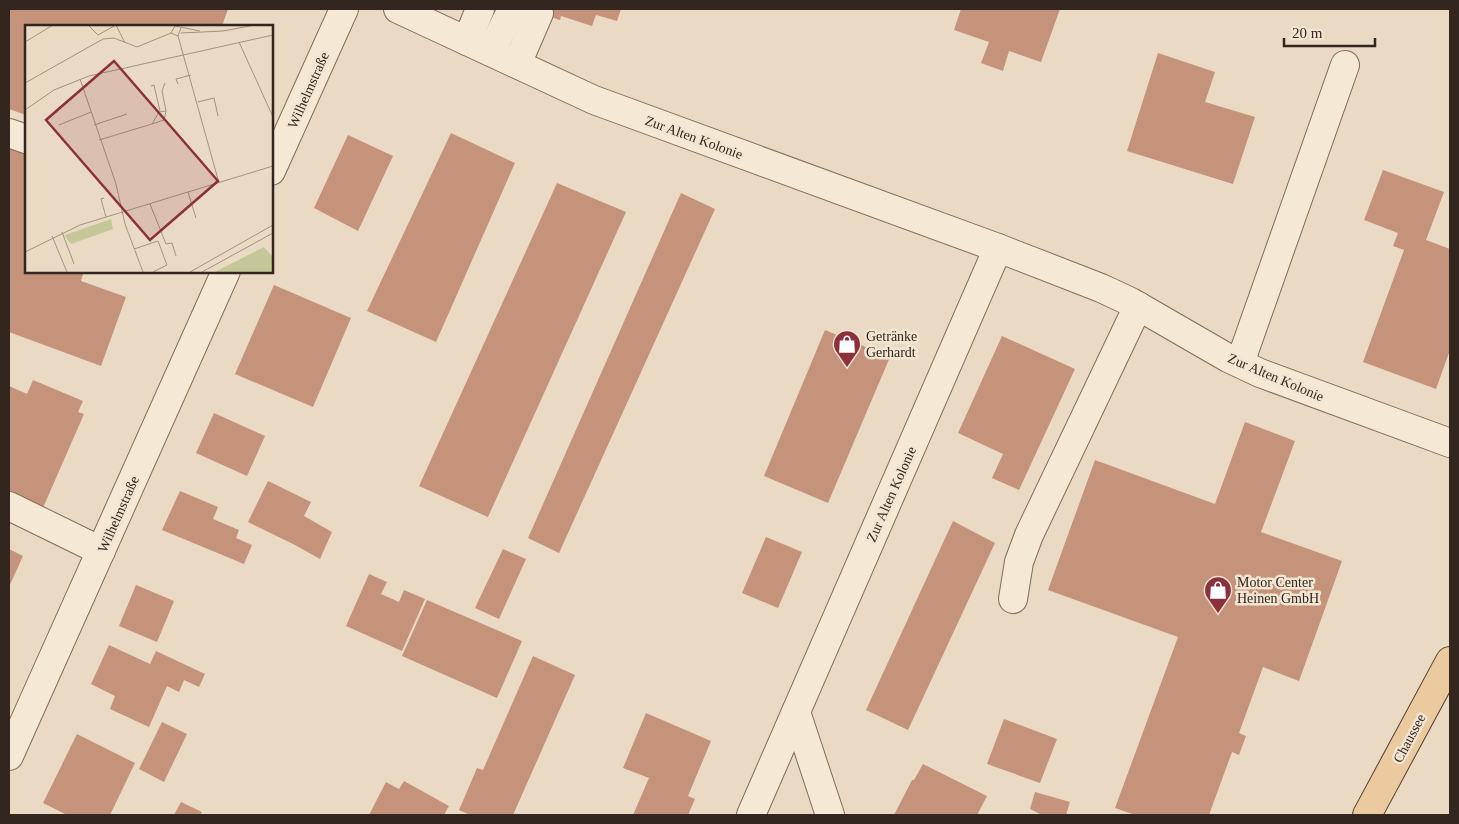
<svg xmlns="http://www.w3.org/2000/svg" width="1459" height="824" font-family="Georgia,serif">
  <rect width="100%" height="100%" fill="#eadac3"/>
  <g fill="#c5927c">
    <path d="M 9,9 L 228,9 L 222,26 L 26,26 L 26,115 L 9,109 Z"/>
    <path d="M 526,9 L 621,9 L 617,21 L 596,15 L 592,26 L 561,16 L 560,20 Z"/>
    <path d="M 961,9 L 1060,9 L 1041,62 L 1009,51 L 1003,71 L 981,63 L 989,42 L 954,30 Z"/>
    <path d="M 1158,53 L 1215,72 L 1205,102 L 1255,117 L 1233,184 L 1127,151 Z"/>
    <path d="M 451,133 L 515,163 L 436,342 L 367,311 Z"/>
    <path d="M 348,135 L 393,156 L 358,231 L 314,208 Z"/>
    <path d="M 9,141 L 26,147 L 26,271 L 84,271 L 81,281 L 126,297 L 101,366 L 9,332 Z"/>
    <path d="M 1383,170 L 1444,192 L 1426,240 L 1450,249 L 1450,350 L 1436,389 L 1363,362 L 1404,250 L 1393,246 L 1398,233 L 1364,220 Z"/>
    <path d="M 557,183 L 626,212 L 488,517 L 419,486 Z"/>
    <path d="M 681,193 L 715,209 L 559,553 L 528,538 Z"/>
    <path d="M 274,285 L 351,318 L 313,407 L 235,374 Z"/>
    <path d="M 825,330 L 890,357 L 828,503 L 764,476 Z"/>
    <path d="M 1002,336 L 1075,369 L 1019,490 L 992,478 L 1003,454 L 958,433 Z"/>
    <path d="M 33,380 L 83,401 L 78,412 L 84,414 L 42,510 L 9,496 L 9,386 L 27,394 Z"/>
    <path d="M 214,413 L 265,436 L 247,476 L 196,453 Z"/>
    <path d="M 1245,422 L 1295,441 L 1261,532 L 1342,561 L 1299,681 L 1263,667 L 1239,733 L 1246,736 L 1239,755 L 1232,752 L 1209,815 L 1135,815 L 1115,808 L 1178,637 L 1048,590 L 1095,460 L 1215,504 Z"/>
    <path d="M 268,481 L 311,502 L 304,516 L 332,532 L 320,559 L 295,545 L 248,522 Z"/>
    <path d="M 180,491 L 218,507 L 213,519 L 239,530 L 236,538 L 252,545 L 244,564 L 162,530 Z"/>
    <path d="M 953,521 L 995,543 L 908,730 L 866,710 Z"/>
    <path d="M 766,537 L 802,552 L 778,608 L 742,593 Z"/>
    <path d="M 9,549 L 23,556 L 9,587 Z"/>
    <path d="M 503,549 L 526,559 L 499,619 L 475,608 Z"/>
    <path d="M 369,574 L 387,582 L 381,594 L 399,602 L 404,590 L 425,599 L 402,651 L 346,626 Z"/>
    <path d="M 136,585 L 174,601 L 157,642 L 119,626 Z"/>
    <path d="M 427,600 L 522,641 L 497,698 L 402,656 Z"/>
    <path d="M 109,645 L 150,664 L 156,651 L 205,674 L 199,687 L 184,680 L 179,692 L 167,686 L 149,727 L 110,709 L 115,696 L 91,684 Z"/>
    <path d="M 533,656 L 575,675 L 513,815 L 470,815 L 459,810 L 477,768 L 483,770 Z"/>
    <path d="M 646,713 L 711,741 L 688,796 L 695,799 L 688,815 L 633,815 L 649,778 L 623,768 Z"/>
    <path d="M 1004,719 L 1057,739 L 1040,783 L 987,764 Z"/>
    <path d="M 162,722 L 187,734 L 164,782 L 139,769 Z"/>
    <path d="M 77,734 L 135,763 L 110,815 L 67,815 L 43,803 Z"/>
    <path d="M 923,764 L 987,796 L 977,815 L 894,815 L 912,780 L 914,780 Z"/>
    <path d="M 404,781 L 449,806 L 444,815 L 369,815 L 386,782 L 399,789 Z"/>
    <path d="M 1035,792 L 1070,802 L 1066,815 L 1042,815 L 1030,809 Z"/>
    <path d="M 181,802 L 202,812 L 200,815 L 174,815 Z"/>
  </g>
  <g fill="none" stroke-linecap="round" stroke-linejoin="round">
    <g stroke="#826c5b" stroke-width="30">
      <g id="minor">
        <path d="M 398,9 L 594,100 L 998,248 L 1101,288 L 1131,302 L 1228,358 L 1260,373 L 1450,443"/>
        <path d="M 467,41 L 480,9"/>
        <path d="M 491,52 L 512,9"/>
        <path d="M 517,64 L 539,13"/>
        <path d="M 9,133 L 26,139"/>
        <path d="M 271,171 L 344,9"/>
        <path d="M 1240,363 L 1345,65"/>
        <path d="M 9,506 L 101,551"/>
        <path d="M 1013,599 L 1019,562 L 1029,535 L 1138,306"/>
        <path d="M 796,712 L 830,815"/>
        <path d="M 9,756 L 226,271"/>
        <path d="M 751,815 L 998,248"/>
      </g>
    </g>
    <g stroke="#503b2f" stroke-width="30">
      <path id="major" d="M 1367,815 L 1450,661"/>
    </g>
    <use href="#minor" stroke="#f5e8d5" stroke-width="28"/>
    <use href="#major" stroke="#eaca9e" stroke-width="28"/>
  </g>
  <defs>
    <g id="shop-pin" transform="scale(1.4375)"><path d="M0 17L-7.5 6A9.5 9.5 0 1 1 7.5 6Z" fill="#8c313b" stroke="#f2e5d2"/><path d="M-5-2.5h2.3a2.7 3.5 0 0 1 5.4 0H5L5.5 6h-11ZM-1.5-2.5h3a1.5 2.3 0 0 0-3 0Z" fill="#fff"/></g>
  </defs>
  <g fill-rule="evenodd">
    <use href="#shop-pin" x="847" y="344"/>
    <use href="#shop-pin" x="1218" y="590"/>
  </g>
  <g text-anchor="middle" stroke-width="5" stroke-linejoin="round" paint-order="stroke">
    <g font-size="14" fill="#33261e" stroke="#f2e5d2">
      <text transform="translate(308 90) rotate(-66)" y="5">Wilhelmstraße</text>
      <text transform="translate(694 137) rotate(20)" y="5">Zur Alten Kolonie</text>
      <text transform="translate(1276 377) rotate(23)" y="5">Zur Alten Kolonie</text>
      <text transform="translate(891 494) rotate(-66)" y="5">Zur Alten Kolonie</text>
      <text transform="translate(118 514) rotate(-66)" y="5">Wilhelmstraße</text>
      <text transform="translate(1409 738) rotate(-62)" y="5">Chaussee</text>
    </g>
    <g font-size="14" fill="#33261e" stroke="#f2e5d2" text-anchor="start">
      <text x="866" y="341">Getränke<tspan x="866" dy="16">Gerhardt</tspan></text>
      <text x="1237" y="587">Motor Center<tspan x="1237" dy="16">Heinen GmbH</tspan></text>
    </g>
  </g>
  <g transform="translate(25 25)">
    <rect width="248" height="248" fill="#eadac3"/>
    <path d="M 86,194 L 88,204 L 46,219 L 41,213 L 40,210 Z" fill="#c6c798"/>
    <path d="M 239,222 L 247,231 L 247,247 L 190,247 Z" fill="#c6c798"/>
    <path fill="none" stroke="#a19281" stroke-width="1" d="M 63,0 L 73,10 L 91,0 L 100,18M 156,3 L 153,11 L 146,8 L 150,1 L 175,6M 156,8 L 198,6 L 230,0M 153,11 L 194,158M 0,17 L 28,0M 214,17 L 248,92M 55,54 L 91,159 L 100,199 L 118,247M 0,58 L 78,14 L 89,13 L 112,22 L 146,8M 140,58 L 137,66 L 141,86M 153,59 L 151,54 L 166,50M 126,61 L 129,60 L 135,86M 173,77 L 189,73 L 193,91M 0,85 L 29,65 L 64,51 L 248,10M 34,100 L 66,87M 69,100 L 102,89M 74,115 L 127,99 L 139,95 L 141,86 L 134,87 L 127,99M 163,167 L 171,193M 79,173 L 76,174 L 81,192M 125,179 L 141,219 L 147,218 L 151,231M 37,207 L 49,239M 27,211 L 42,247M 109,224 L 133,216 L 142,240 L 128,247M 0,227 L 55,200 L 248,141M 165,247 L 248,200M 177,247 L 248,208"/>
    <path fill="#8c313b" fill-opacity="0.15" stroke="#8c313b" stroke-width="2.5" d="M 89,36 L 193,156 L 125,215 L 21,95 Z"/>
    <rect width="248" height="248" fill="none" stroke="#33261e" stroke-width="2.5"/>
  </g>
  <rect width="1459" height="824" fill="none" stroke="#33261e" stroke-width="20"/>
  <path d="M1284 38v8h91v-8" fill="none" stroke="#33261e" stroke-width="2.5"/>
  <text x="1292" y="38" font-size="15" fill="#33261e" stroke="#f2e5d2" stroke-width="4" paint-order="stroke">20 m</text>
</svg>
